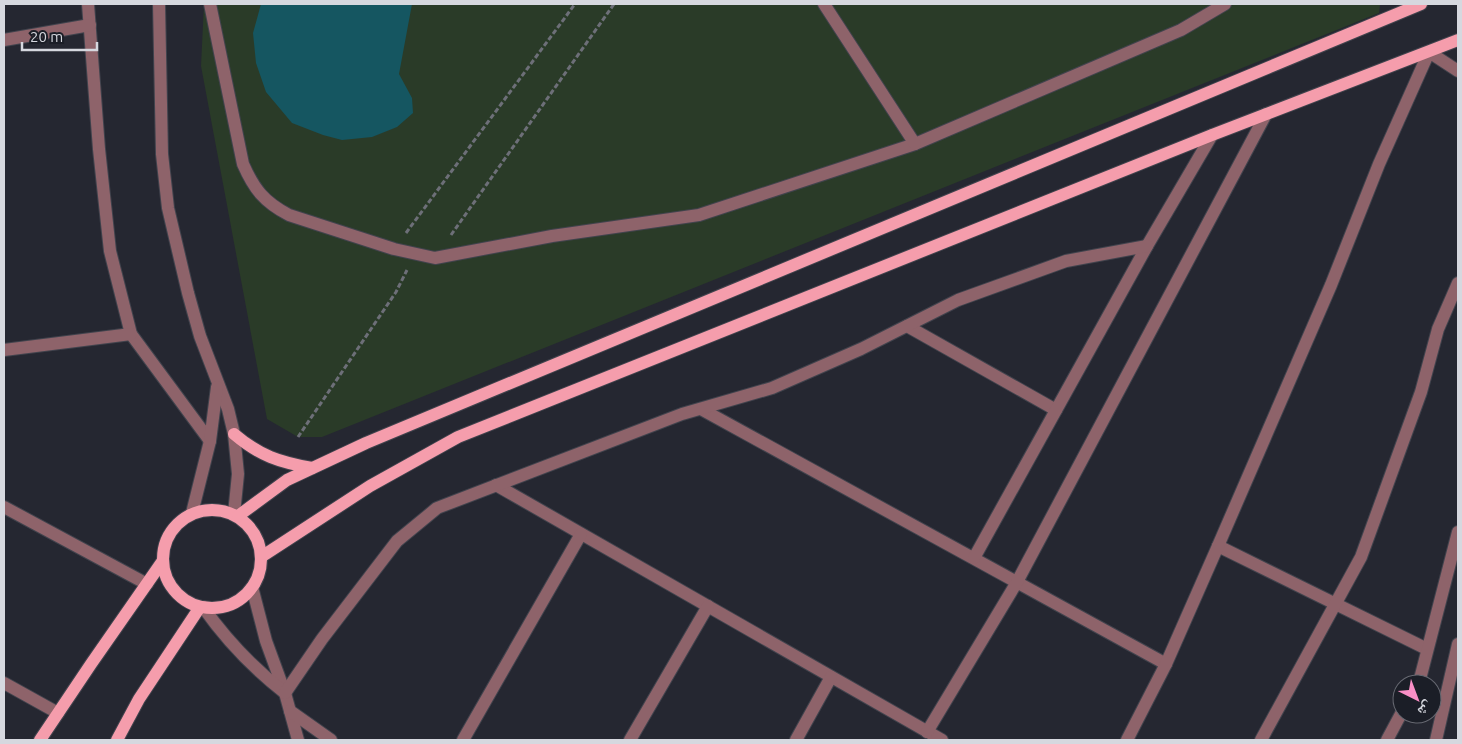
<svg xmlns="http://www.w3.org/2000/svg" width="1462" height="744" font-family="Ubuntu,'Noto Naskh Arabic',sans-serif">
  <rect width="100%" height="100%" fill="#252731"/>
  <path fill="#2a3b28" d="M 204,4 L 1380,4 L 1379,13 L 322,437 L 298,437 L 267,419 L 201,66 Z"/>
  <path fill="#155661" d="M 261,4 L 412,4 L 399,74 L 412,98 L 413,113 L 397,127 L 372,137 L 342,140 L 323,135 L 292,123 L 266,92 L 256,63 L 253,33 Z"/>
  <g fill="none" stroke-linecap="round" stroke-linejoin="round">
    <g stroke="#41434d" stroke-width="14">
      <g id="minor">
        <path d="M 88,4 L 99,149 L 110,251 L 131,334 L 210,441"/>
        <path d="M 159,4 L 162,154 L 168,208 L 188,293 L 200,336 L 228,409 L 234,434 L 238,474 L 234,514"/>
        <path d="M 210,4 L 243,164 C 254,189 264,202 289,215 L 394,249 L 435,258 L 552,236 L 699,215 L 915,144 L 1181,30 L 1225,4"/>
        <path d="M 824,4 L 915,144"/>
        <path d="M 4,40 L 90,25"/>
        <path d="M 907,326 L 1056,410"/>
        <path d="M 4,350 L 131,334"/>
        <path d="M 701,409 L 1166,664"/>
        <path d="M 496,485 L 942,740"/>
        <path d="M 4,507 L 147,584"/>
        <path d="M 192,513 L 210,441 L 217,387"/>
        <path d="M 1218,546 L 1427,649"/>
        <path d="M 974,558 L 1147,246 L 1212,135"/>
        <path d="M 252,587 L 266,641 L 285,693 L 298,740"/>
        <path d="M 203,607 C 227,641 253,668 285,693"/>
        <path d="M 4,683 L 58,713"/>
        <path d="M 1417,684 L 1420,679 L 1458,532"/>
        <path d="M 285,693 L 322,639 L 397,541 L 437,508 L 682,414 L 772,388 L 861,349 L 958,300 L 1066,261 L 1147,246"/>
        <path d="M 290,711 L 331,740"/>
        <path d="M 927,732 L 1017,582 L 1266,114"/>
        <path d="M 463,740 L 581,534"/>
        <path d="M 630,740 L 708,606"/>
        <path d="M 796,740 L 831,677"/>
        <path d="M 1127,740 L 1166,664 L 1218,546 L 1331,285 L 1379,164 L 1429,52 L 1458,71"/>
        <path d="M 1261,740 L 1361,557 L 1421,392 L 1438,329 L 1458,283"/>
        <path d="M 1387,740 L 1402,712"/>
        <path d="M 1436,740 L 1458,644"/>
      </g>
    </g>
    <g stroke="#41434d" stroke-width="14">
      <g id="major">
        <path d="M 234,434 C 260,456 279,462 312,468"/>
        <circle cx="212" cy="559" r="49"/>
        <path d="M 238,516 L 287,480 L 366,443 L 1421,4"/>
        <path d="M 261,557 L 370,486 L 458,437 L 1212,135 L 1458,40"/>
        <path d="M 40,740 L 91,664 L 162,562"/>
        <path d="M 117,740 L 139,699 L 200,607"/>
      </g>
    </g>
    <g stroke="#6d6f78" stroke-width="3" stroke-dasharray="5 2.5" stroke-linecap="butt">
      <path d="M 406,233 L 575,4"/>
      <path d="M 451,235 L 614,4"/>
      <path d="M 298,437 L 396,292 L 407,270"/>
    </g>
    <use href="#minor" stroke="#8e636a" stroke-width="12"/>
    <use href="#major" stroke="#f59dac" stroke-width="12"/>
  </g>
  <rect width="1462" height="744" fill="none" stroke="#d6d8df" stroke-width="10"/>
  <g transform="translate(1417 699) rotate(138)"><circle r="24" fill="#1b1e27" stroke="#666871"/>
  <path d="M0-4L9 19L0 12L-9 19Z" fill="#fa8fc6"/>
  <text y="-8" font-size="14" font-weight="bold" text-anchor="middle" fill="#d6d8df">ش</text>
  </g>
  <path d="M22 42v8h75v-8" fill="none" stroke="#d6d8df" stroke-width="2.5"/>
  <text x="30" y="42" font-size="15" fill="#d6d8df" stroke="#1b1e27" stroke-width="4" paint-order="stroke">20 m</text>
</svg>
